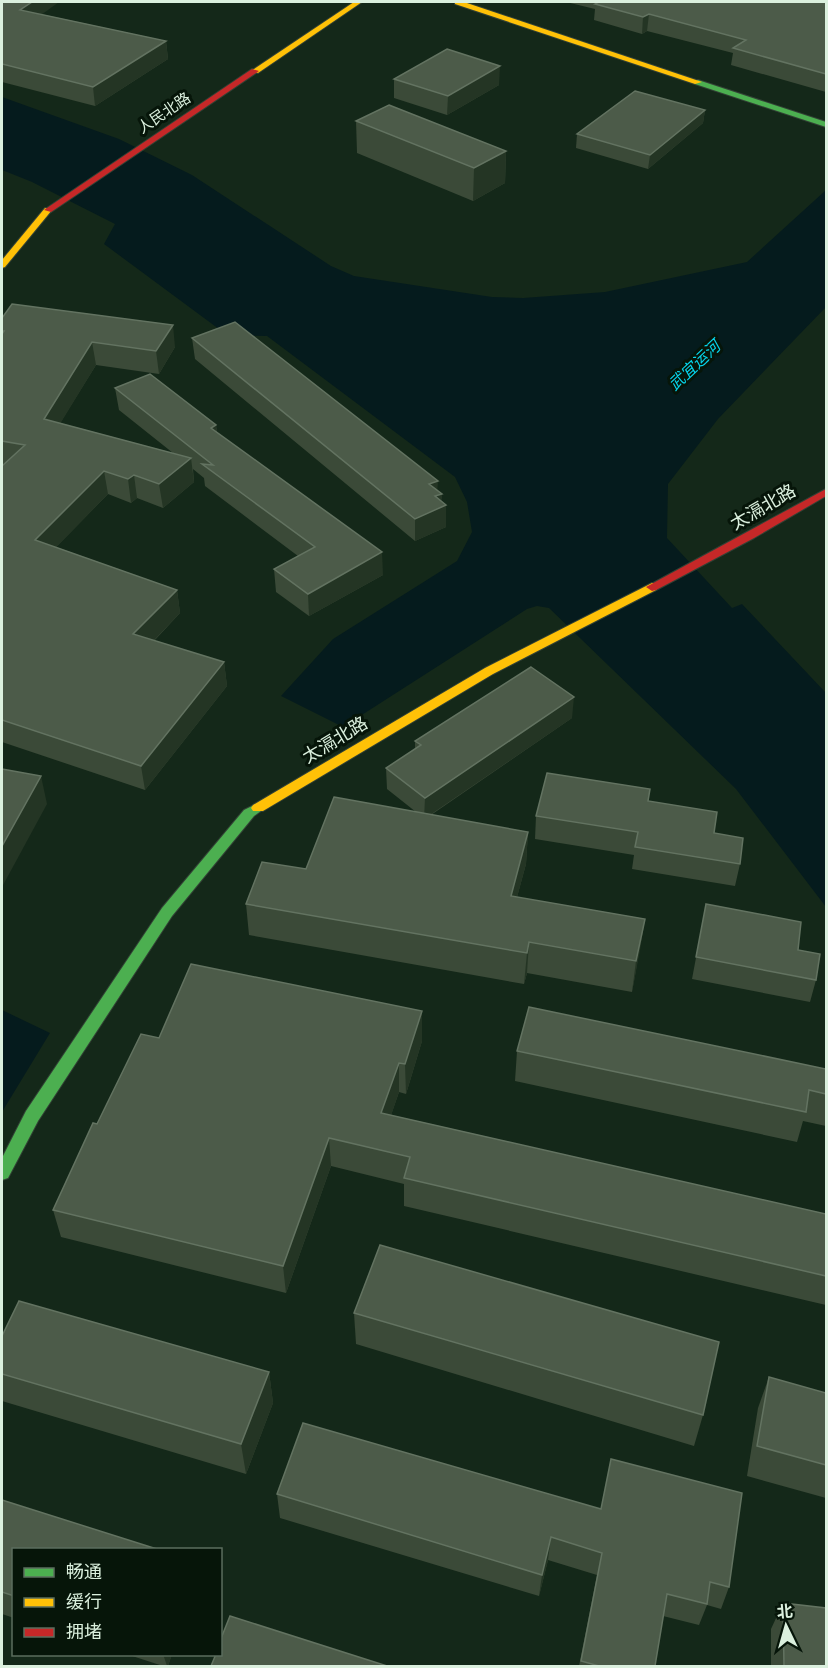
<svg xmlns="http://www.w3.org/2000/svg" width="828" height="1668" font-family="'Varela Round','Noto Sans SC',sans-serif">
  <rect width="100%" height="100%" fill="#142819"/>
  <g fill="#051b1d">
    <path d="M 2,97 L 119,139 L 192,175 L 331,266 L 354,276 L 492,297 L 523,298 L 605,292 L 747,262 L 826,190 L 826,307 L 718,419 L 668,484 L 667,538 L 732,608 L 742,604 L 826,693 L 826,907 L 736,789 L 549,608 L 537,606 L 527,609 L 343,727 L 281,696 L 333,639 L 457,561 L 472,532 L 467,502 L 455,477 L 267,336 L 227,335 L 104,244 L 115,224 L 32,182 L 2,170 Z"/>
    <path d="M 2,1010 L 50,1033 L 2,1112 Z"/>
  </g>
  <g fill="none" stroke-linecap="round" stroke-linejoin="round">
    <g stroke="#324135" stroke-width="2">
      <g id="fast">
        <path d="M 698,80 L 826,122 L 826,127 L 695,84 L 694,82 Z"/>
        <path d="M 258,803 L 263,805 L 265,808 L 254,816 L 172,916 L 38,1121 L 8,1178 L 2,1180 L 2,1158 L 26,1111 L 162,908 L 244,810 Z"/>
      </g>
    </g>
    <g stroke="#324135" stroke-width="2">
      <g id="slow">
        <path d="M 354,2 L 362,2 L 258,73 L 251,71 Z"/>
        <path d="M 455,2 L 464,2 L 702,82 L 695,84 L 455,4 Z"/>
        <path d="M 45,208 L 52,210 L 5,267 L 2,268 L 2,260 Z"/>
        <path d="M 652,583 L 656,584 L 658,587 L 656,590 L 493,674 L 263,811 L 253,811 L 251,808 L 253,805 L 485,668 Z"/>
      </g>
    </g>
    <g stroke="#324135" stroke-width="2">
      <g id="jam">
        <path d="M 252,69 L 259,71 L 51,212 L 44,210 Z"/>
        <path d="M 826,489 L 826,496 L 754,538 L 656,590 L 652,591 L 646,587 Z"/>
      </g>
    </g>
    <use href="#fast" fill="#4caf50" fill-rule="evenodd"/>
    <use href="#slow" fill="#ffc107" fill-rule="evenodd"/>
    <use href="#jam" fill="#c62828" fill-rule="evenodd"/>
  </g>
  <g fill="#3b4a38">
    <path d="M 2,2 L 41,14 L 166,41 L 168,59 L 95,106 L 2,82 Z"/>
    <path d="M 566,2 L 826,2 L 826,92 L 731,65 L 733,53 L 647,31 L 642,34 L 594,20 L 595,9 Z"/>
    <path d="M 394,79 L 499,85 L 447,115 L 394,98 Z"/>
    <path d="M 705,110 L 703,123 L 648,169 L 576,148 L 577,134 Z"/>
    <path d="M 356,121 L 506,151 L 505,183 L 473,201 L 357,153 Z"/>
    <path d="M 2,318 L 175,347 L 159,374 L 96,365 L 60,423 L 173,453 L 119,410 L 115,388 L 216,425 L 217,432 L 383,575 L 309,616 L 276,592 L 274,569 L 298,556 L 205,486 L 204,478 L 193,469 L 194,482 L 163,508 L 137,498 L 131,503 L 108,494 L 56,547 L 177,590 L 180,613 L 154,641 L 224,662 L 227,686 L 145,790 L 2,742 L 2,466 L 4,464 L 2,464 Z"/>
    <path d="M 192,338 L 437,490 L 442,494 L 441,501 L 446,505 L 446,527 L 415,541 L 195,359 Z"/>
    <path d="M 572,718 L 431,815 L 528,832 L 526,864 L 517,897 L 645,919 L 632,992 L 527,973 L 524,984 L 249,935 L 246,904 L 306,869 L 416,812 L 387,789 L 386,768 L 415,749 L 415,741 Z"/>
    <path d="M 648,801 L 714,833 L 740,864 L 735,886 L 632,869 L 634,855 L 535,839 L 536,816 Z"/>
    <path d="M 706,904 L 798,950 L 816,980 L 810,1002 L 692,979 Z"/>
    <path d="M 422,1011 L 422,1041 L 406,1094 L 399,1092 L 391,1115 L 826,1214 L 826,1305 L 404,1206 L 404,1184 L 331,1166 L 286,1293 L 61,1237 L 53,1210 L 97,1124 L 159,1038 Z"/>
    <path d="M 517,1051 L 826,1069 L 826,1126 L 803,1121 L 797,1142 L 515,1081 Z"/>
    <path d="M 354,1313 L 703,1415 L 694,1446 L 356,1344 Z"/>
    <path d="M 2,1336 L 269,1372 L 273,1403 L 246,1474 L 2,1401 Z"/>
    <path d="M 769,1377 L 826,1393 L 826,1498 L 747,1476 L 758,1408 Z"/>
    <path d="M 303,1423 L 729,1587 L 721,1609 L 707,1605 L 699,1625 L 663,1616 L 655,1666 L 579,1666 L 597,1575 L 548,1560 L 539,1596 L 280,1518 L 277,1494 Z"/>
    <path d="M 2,1500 L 14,1550 L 14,1618 L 2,1614 Z"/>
    <path d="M 783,1603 L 826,1666 L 771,1666 L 771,1629 Z"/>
    <path d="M 126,1654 L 172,1654 L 168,1666 L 163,1666 Z"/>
  </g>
  <g fill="#243524">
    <path d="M 32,2 L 59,2 L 23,28 L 20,10 Z"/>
    <path d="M 649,14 L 647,31 L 642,34 L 643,17 Z"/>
    <path d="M 166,41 L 168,59 L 95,106 L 93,87 Z"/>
    <path d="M 500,66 L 499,85 L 447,115 L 448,96 Z"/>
    <path d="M 705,110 L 703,123 L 648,169 L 650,155 Z"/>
    <path d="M 506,151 L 505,183 L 473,201 L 474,168 Z"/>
    <path d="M 173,325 L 175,347 L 159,374 L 156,351 Z"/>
    <path d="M 92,342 L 96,365 L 49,442 L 44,419 Z"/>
    <path d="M 216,425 L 219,447 L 211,428 Z"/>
    <path d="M 191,458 L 194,482 L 163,508 L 159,484 Z"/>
    <path d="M 104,471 L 108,494 L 40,564 L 35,540 Z"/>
    <path d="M 134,475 L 137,498 L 131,503 L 128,479 Z"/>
    <path d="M 438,481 L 437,495 L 442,494 L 441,507 L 446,505 L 446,527 L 415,541 L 415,519 L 429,484 Z"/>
    <path d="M 382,552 L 383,575 L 309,616 L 308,594 Z"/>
    <path d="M 177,590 L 180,613 L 137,658 L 133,634 Z"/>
    <path d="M 224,662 L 227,686 L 145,790 L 141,766 Z"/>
    <path d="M 574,697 L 572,718 L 424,819 L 425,798 Z"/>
    <path d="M 41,776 L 47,804 L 2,887 L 2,846 Z"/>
    <path d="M 528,832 L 526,864 L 509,927 L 511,896 Z"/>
    <path d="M 645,919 L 640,950 L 632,992 L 636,961 Z"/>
    <path d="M 529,942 L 527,973 L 524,984 L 527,953 Z"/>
    <path d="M 422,1011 L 422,1041 L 406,1094 L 405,1064 Z"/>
    <path d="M 399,1063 L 399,1092 L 382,1142 L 381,1113 Z"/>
    <path d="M 329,1138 L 331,1166 L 286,1293 L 283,1266 Z"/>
    <path d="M 269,1372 L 273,1403 L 246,1474 L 241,1444 Z"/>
    <path d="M 551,1537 L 548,1560 L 539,1596 L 542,1575 Z"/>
    <path d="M 163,1654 L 172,1654 L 168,1666 L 167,1666 Z"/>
  </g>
  <g fill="#4c5b49" stroke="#637361" stroke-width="1.5">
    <path d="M 2,2 L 32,2 L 20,10 L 166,41 L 93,87 L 2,64 Z"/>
    <path d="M 599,2 L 826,2 L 826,74 L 733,48 L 746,40 L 649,14 L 643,17 L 595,4 Z"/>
    <path d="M 447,49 L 500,66 L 448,96 L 394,79 Z"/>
    <path d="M 635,91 L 705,110 L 650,155 L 577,134 Z"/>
    <path d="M 389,105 L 506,151 L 474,168 L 356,121 Z"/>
    <path d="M 12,304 L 173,325 L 156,351 L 92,342 L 44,419 L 191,458 L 159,484 L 134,475 L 128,479 L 104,471 L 35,540 L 177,590 L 133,634 L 224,662 L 141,766 L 2,720 L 2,466 L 25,445 L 2,441 L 2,334 L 4,331 L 2,331 L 2,318 Z"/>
    <path d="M 235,322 L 438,481 L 429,484 L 442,494 L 435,496 L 446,505 L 415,519 L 192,338 Z"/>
    <path d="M 150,374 L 216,425 L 211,428 L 382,552 L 308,594 L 274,569 L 315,547 L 202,464 L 213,465 L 115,388 Z"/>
    <path d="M 531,667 L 574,697 L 425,798 L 386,768 L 421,745 L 415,741 Z"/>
    <path d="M 2,769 L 41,776 L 2,846 Z"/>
    <path d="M 547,773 L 650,789 L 648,801 L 717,812 L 714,833 L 743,838 L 740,864 L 635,847 L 638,832 L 536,816 Z"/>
    <path d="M 334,797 L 528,832 L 511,896 L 645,919 L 636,961 L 529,942 L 527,953 L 246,904 L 262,862 L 306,869 Z"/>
    <path d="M 706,904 L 801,922 L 798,950 L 820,954 L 816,980 L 696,957 Z"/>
    <path d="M 191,964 L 422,1011 L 405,1064 L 399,1063 L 381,1113 L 826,1214 L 826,1276 L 404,1178 L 410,1157 L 329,1138 L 283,1266 L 53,1210 L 93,1123 L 97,1124 L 141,1034 L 159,1038 Z"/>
    <path d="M 529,1007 L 826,1069 L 826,1094 L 809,1090 L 806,1112 L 517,1051 Z"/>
    <path d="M 380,1245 L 719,1342 L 703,1415 L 354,1313 Z"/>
    <path d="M 19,1301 L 269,1372 L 241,1444 L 2,1374 L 2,1336 Z"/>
    <path d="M 769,1377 L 826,1393 L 826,1465 L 757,1446 Z"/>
    <path d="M 303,1423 L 601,1509 L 611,1459 L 742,1493 L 729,1587 L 710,1582 L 707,1604 L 667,1594 L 655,1666 L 599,1666 L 581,1661 L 602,1553 L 551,1537 L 542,1575 L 277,1494 Z"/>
    <path d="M 2,1500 L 160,1550 L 14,1550 L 14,1596 L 2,1592 Z"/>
    <path d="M 783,1603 L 826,1608 L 826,1666 L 784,1666 Z"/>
    <path d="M 230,1616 L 387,1666 L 211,1666 L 216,1654 L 220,1654 L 220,1641 Z"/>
  </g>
  <g text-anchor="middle" stroke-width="6" stroke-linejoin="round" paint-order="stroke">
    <g font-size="15" fill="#dbf0de" stroke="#061509">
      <text transform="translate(164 113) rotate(-34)" y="5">人民北路</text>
    </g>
    <g font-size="16" font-style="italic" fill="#06d6ee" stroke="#061509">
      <text transform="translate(694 365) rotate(-43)" y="6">武宜运河</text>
    </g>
    <g font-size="18" fill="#dbf0de" stroke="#061509">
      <text transform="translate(763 507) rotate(-30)" y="6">太滆北路</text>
      <text transform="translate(335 740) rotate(-31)" y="6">太滆北路</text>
    </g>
  </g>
  <rect width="828" height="1668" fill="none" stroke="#dbf0de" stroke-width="6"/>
  <rect x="12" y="1548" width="210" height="108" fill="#061509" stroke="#5b6d5e" stroke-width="1.5"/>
  <rect x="24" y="1568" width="30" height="9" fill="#4caf50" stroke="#5b6d5e" stroke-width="1.5"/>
  <text x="66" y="1578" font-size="18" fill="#dbf0de">畅通</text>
  <rect x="24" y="1598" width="30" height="9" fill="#ffc107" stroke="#5b6d5e" stroke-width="1.5"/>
  <text x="66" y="1608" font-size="18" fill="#dbf0de">缓行</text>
  <rect x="24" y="1628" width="30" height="9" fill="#c62828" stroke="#5b6d5e" stroke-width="1.5"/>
  <text x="66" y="1638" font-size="18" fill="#dbf0de">拥堵</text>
  <g transform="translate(786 1626) rotate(355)" stroke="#061509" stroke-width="4.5" paint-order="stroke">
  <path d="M0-4.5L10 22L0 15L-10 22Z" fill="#dbf0de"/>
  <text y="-9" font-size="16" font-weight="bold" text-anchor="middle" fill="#dbf0de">北</text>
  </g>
</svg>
